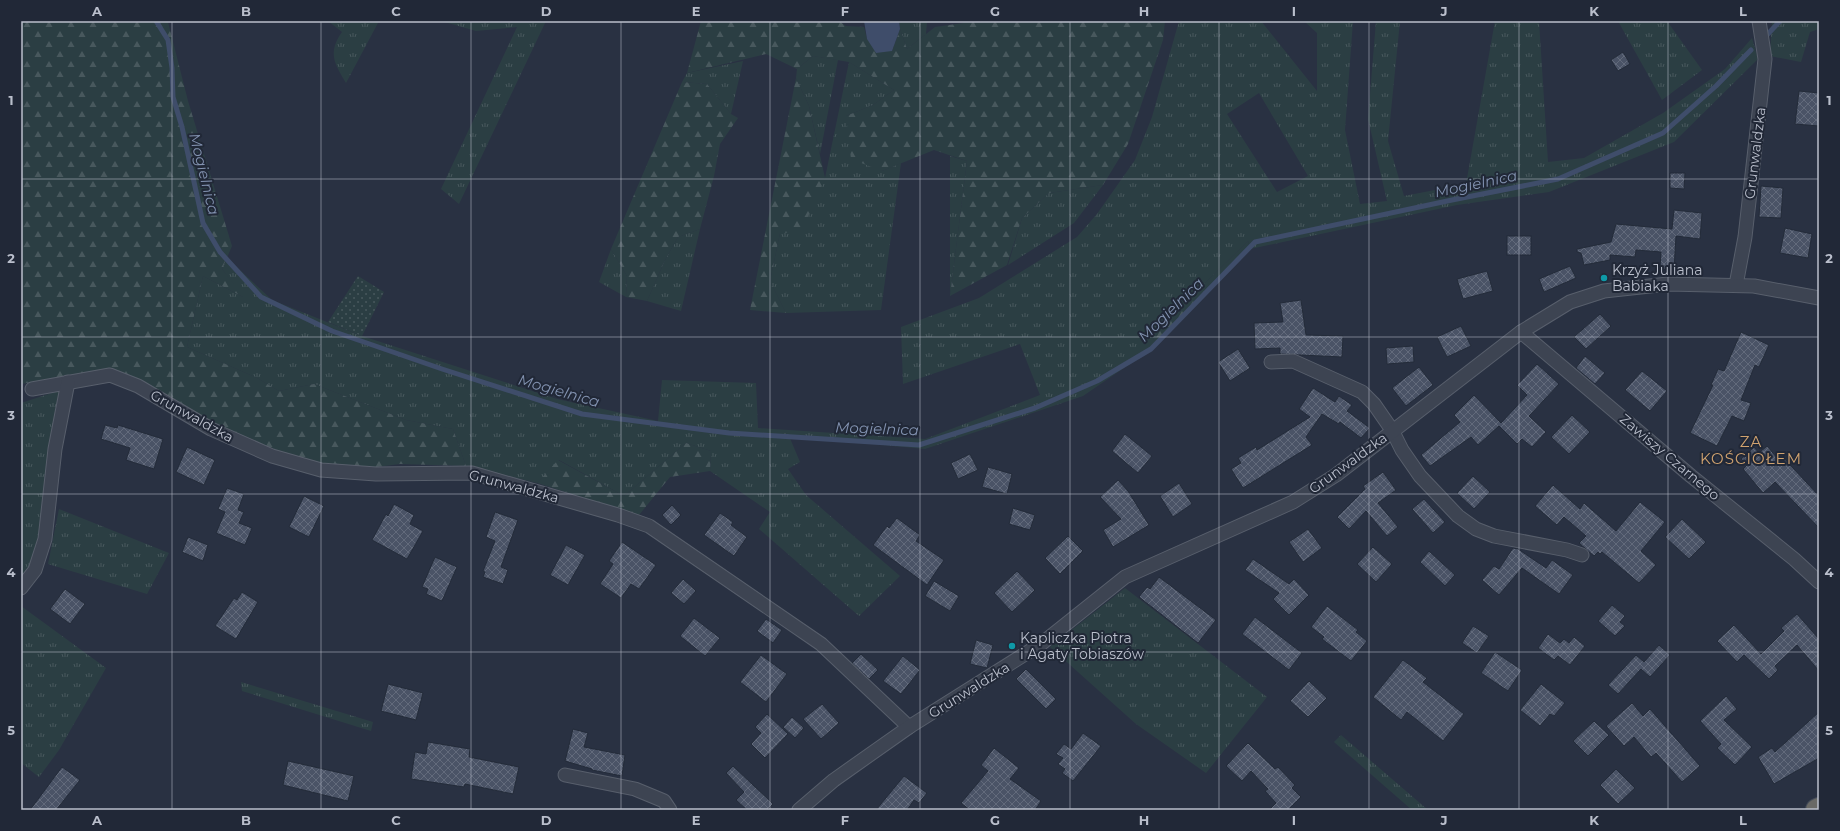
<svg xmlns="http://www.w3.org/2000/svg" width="1840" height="831" font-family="Montserrat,sans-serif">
  <defs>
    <pattern id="grass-tufts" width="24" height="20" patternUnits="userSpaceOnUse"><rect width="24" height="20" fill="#2b3e43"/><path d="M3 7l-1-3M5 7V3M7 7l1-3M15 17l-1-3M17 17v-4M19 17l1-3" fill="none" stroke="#48585d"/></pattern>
    <pattern id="forest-firs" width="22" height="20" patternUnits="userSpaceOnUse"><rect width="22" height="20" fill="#2b3e43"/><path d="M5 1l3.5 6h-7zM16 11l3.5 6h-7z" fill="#48585d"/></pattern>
    <pattern id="garden-dots" width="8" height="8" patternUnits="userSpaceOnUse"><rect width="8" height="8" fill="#2b3e43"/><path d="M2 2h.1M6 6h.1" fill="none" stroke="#48585d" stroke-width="1.8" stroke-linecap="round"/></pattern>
    <pattern id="building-cross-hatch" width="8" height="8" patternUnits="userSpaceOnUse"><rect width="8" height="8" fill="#4a5366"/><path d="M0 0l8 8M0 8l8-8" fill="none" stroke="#626a7b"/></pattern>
  </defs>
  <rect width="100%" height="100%" fill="#293142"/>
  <g fill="url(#grass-tufts)" fill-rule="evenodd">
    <path d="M 328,21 L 379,21 L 346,83 C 335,64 327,53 342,32 Z"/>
    <path d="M 441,21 L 546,21 L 459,204 L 441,189 L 517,27 L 476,31 Z"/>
    <path d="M 899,21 L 927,21 L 926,34 L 907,49 L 900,29 Z"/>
    <path d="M 1179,21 L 1261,21 L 1317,91 L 1317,33 L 1304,21 L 1353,21 L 1345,130 L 1360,204 L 1387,201 L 1368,119 L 1376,21 L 1400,21 L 1388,141 L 1404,196 L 1466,184 L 1495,21 L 1539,21 L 1548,162 L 1584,158 L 1663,113 L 1725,69 L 1752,38 L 1758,59 L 1674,142 L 1549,192 L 1457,205 L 1250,249 L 1248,241 L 1152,335 L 1156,346 L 1083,396 L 925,449 L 789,436 L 800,462 L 788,469 L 806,495 L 900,576 L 859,616 L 759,529 L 770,512 L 710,471 L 711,451 L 686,443 L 624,496 L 559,460 L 537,483 L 466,466 L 453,429 L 406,420 L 314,384 L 279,391 L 257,378 L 187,347 L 203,276 L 243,297 L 222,269 L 227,258 L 272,300 L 362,336 L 557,399 L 658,421 L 662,380 L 756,383 L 758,428 L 925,439 L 1040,395 L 1020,344 L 903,384 L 901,327 L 979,298 L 1077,237 L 1097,214 L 1135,160 L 1152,117 ZM 1259,93 L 1308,176 L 1277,192 L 1227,114 Z"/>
    <path d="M 1618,21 L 1667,21 L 1702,70 L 1662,100 Z"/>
    <path d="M 1772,21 L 1819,21 L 1819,29 L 1810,32 L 1801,62 L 1770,56 Z"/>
    <path d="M 813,56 L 838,60 L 820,154 L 809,106 L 796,78 L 797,69 Z"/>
    <path d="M 743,61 L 731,114 L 707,84 L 682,82 L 687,73 Z"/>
    <path d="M 849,62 L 894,90 L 873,105 L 846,116 L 882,171 L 901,163 L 881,310 L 786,313 L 770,281 L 780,233 L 825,178 Z"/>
    <path d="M 950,156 L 967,161 L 950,296 Z"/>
    <path d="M 1103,185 L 1074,223 L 1008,265 L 1022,218 L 1049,193 Z"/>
    <path d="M 700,229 L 681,311 L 647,301 L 665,260 L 678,237 Z"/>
    <path d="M 611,249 L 627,276 L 626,297 L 599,282 Z"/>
    <path d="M 61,390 L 38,550 L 30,568 L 21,580 L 21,403 Z"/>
    <path d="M 59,509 L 169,553 L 147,594 L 48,564 Z"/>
    <path d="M 1125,588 L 1267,697 L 1206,773 L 1136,724 L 1050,647 Z"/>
    <path d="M 21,606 L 106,668 L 59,750 L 39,777 L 21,763 Z"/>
    <path d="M 241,682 L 373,722 L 371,731 L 242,691 Z"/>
    <path d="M 1341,735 L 1428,810 L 1412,810 L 1334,742 Z"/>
  </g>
  <g fill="url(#forest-firs)">
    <path d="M 21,21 L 168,22 L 188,101 L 232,246 L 222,269 L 245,298 L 203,276 L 187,347 L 257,378 L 279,391 L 314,384 L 406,420 L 453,429 L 466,466 L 400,464 L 361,469 L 318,463 L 278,451 L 212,423 L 107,370 L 21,384 Z"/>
    <path d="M 701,21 L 839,21 L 846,26 L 864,27 L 867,39 L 892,51 L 900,29 L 907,49 L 935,27 L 963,23 L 964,21 L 1165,21 L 1163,40 L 1128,144 L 1103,185 L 1049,193 L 1022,218 L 1007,265 L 950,296 L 967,161 L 934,150 L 882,171 L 851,159 L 846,116 L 873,105 L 894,90 L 849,62 L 813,56 L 797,69 L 766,54 L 687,73 Z"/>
    <path d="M 796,78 L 809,106 L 825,178 L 801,232 L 780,233 L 770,281 L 786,313 L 750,310 Z"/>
    <path d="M 682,82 L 707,84 L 731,114 L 738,118 L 720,144 L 714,176 L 700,229 L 678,237 L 665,260 L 647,301 L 626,297 L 627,276 L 611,249 Z"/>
    <path d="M 1248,241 L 1250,249 L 1156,346 L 1152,335 Z"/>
    <path d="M 686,443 L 711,451 L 710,471 L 670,477 L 639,515 L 537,483 L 558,460 L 624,496 Z"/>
  </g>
  <path fill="url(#garden-dots)" d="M 358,276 L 384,292 L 362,336 L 328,322 Z"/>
  <path fill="#3f4d6a" d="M 864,21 L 899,21 L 900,29 L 892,51 L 876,53 L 867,39 Z"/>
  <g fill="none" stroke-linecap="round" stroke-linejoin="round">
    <g stroke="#3f4d6a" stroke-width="5">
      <path d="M 156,21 L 168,40 L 172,68 L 173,97 L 182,127 L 203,223 L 220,252 L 261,297 L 332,331 L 442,369 L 582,414 L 729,433 L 919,445 L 1035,408 L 1097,381 L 1151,349 L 1255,242 L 1452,200 L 1558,179 L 1663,133 L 1716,86 L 1751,50"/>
      <path d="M 1767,35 L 1780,21"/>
    </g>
  </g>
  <g fill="url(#building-cross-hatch)" stroke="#232b39">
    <path d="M 1623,52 L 1630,64 L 1618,71 L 1611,60 Z"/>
    <path d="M 1799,91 L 1819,93 L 1819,126 L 1795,124 Z"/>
    <path d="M 1670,173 L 1685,173 L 1684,189 L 1670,188 Z"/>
    <path d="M 1761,186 L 1783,188 L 1781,218 L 1759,217 Z"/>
    <path d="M 1674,210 L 1702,213 L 1700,239 L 1676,236 L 1674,270 L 1660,269 L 1661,252 L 1636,250 L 1635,257 L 1610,255 L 1610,260 L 1584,265 L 1581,253 L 1577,252 L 1577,249 L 1611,242 L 1616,224 L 1672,229 Z"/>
    <path d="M 1785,228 L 1812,234 L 1808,258 L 1780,253 Z"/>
    <rect x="1507" y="236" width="24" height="19"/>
    <path d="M 1570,266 L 1576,278 L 1544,292 L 1539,279 Z"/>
    <path d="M 1487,271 L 1493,291 L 1463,299 L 1457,279 Z"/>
    <path d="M 1301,300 L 1306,335 L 1343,336 L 1342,357 L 1280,354 L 1280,348 L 1255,349 L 1254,323 L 1283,322 L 1280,303 Z"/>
    <path d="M 1600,314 L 1611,326 L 1586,349 L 1574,337 Z"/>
    <path d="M 1461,326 L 1471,346 L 1447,357 L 1437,337 Z"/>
    <path d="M 1741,332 L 1769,345 L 1759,367 L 1755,365 L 1741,400 L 1751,403 L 1744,421 L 1732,416 L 1717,446 L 1690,433 L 1713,385 L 1711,385 L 1718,369 L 1724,371 Z"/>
    <path d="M 1413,346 L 1414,362 L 1387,364 L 1386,348 Z"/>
    <path d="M 1238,349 L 1250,368 L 1230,381 L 1218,362 Z"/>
    <path d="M 1585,356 L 1605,373 L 1595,384 L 1576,368 Z"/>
    <path d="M 1537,364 L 1559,384 L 1529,416 L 1546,432 L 1532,447 L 1522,439 L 1517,444 L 1499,426 L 1478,445 L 1471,437 L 1430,466 L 1421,455 L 1460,422 L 1454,415 L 1474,395 L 1501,423 L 1527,395 L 1517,385 Z"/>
    <path d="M 1419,367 L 1433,385 L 1406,406 L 1392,388 Z"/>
    <path d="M 1642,371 L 1667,391 L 1650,411 L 1625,390 Z"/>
    <path d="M 1313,388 L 1335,402 L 1339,396 L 1352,405 L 1347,411 L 1370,428 L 1361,438 L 1340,422 L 1339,424 L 1322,414 L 1306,437 L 1312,445 L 1243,488 L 1231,469 L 1241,463 L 1238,458 L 1256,447 L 1257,450 L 1310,417 L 1299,409 Z"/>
    <path d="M 1572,415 L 1590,432 L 1569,454 L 1551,437 Z"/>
    <path d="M 105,425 L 117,428 L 118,425 L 163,439 L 154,469 L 126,460 L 130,448 L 101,439 Z"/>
    <path d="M 1125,434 L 1152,456 L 1138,473 L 1112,451 Z"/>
    <path d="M 1767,446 L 1778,459 L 1781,455 L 1819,496 L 1819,528 L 1775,482 L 1763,493 L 1743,469 L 1747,465 L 1741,459 L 1754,447 L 1759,453 Z"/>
    <path d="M 187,447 L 215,460 L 204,485 L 176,472 Z"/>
    <path d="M 970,454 L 978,470 L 958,479 L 951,463 Z"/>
    <path d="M 988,467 L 1012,474 L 1007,494 L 982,487 Z"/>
    <path d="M 1383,472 L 1396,490 L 1378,503 L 1398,527 L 1387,536 L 1366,511 L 1349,529 L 1337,517 L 1365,489 L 1363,486 Z"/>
    <path d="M 1473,476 L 1490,492 L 1474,509 L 1457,493 Z"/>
    <path d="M 1118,480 L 1128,491 L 1149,525 L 1113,547 L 1103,530 L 1121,519 L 1100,497 Z"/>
    <path d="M 1179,483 L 1192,504 L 1173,517 L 1160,496 Z"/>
    <path d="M 1553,485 L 1580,509 L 1584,503 L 1616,531 L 1640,502 L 1665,522 L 1641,551 L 1656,565 L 1639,583 L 1602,552 L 1600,554 L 1598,552 L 1594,556 L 1579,543 L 1586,536 L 1564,517 L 1557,525 L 1535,506 Z"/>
    <path d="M 227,488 L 244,494 L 238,510 L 244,512 L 239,523 L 252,528 L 245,545 L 216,533 L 225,512 L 218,509 Z"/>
    <path d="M 304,496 L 324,506 L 309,537 L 289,527 Z"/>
    <path d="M 1424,499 L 1445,522 L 1433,533 L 1412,509 Z"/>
    <path d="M 394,504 L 414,515 L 410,524 L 423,531 L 407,559 L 372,540 L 386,514 L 388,516 Z"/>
    <path d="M 672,505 L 681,515 L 671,525 L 662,515 Z"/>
    <path d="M 1013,508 L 1035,515 L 1030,530 L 1009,524 Z"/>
    <path d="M 495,512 L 518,520 L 501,567 L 508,570 L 503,584 L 483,577 L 485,572 L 483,571 L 495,541 L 486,537 Z"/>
    <path d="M 720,513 L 733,522 L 731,525 L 747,537 L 734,556 L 704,535 Z"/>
    <path d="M 897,518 L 920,535 L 916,541 L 944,560 L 927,585 L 873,545 L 887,526 L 889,528 Z"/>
    <path d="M 1682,519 L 1706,542 L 1689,559 L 1665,537 Z"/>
    <path d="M 1308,529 L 1322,548 L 1303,562 L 1289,542 Z"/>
    <path d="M 1068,536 L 1083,551 L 1060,574 L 1045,558 Z"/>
    <path d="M 188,537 L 208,545 L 203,561 L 182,552 Z"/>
    <path d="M 622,542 L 656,565 L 639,589 L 631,584 L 621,598 L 600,584 L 613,564 L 609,561 Z"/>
    <path d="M 566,545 L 585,555 L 568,585 L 550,575 Z"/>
    <path d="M 1373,547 L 1392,564 L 1376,582 L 1357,564 Z"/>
    <path d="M 1513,548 L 1518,549 L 1546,568 L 1552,560 L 1573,575 L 1559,594 L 1522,568 L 1499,595 L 1482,580 L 1494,566 L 1499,569 Z"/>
    <path d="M 1429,551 L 1455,575 L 1445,586 L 1420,562 Z"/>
    <path d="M 435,557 L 457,567 L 442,601 L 426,594 L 428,589 L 422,587 Z"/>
    <path d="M 1253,559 L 1289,584 L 1294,579 L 1309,595 L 1289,615 L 1273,599 L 1279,593 L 1245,570 Z"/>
    <path d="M 1017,571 L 1035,590 L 1012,612 L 994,593 Z"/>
    <path d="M 1159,577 L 1216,620 L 1198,643 L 1139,597 L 1147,587 L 1150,589 Z"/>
    <path d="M 683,579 L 696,591 L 684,604 L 671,593 Z"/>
    <path d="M 934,581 L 959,596 L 950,611 L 925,596 Z"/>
    <path d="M 65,589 L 85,604 L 70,624 L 50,609 Z"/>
    <path d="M 242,592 L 258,602 L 236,639 L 215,626 L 234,598 L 237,600 Z"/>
    <path d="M 1612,605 L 1625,616 L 1620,622 L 1625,626 L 1615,636 L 1598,621 Z"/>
    <path d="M 1327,606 L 1358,630 L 1356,632 L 1367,641 L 1351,661 L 1322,639 L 1324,637 L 1311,627 Z"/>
    <path d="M 1797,614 L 1819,639 L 1819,671 L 1797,645 L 1775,666 L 1778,670 L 1769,679 L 1744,655 L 1737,662 L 1717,641 L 1734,625 L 1761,654 L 1784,631 L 1781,628 Z"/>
    <path d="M 1255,617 L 1302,653 L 1289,670 L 1242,634 Z"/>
    <path d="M 694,618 L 720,638 L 705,656 L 680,636 Z"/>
    <path d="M 766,619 L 782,630 L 773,643 L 757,631 Z"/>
    <path d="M 1473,626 L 1489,636 L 1477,653 L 1462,643 Z"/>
    <path d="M 1548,634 L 1560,643 L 1564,639 L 1569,643 L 1574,637 L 1585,646 L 1570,665 L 1558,656 L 1554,660 L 1538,648 Z"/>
    <path d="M 976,640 L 993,645 L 987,668 L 970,664 Z"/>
    <path d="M 1659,645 L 1670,655 L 1650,677 L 1641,669 L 1618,694 L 1608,685 L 1636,655 L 1644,662 Z"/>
    <path d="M 1495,652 L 1522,670 L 1508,691 L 1481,673 Z"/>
    <path d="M 861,654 L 878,670 L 869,679 L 852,663 Z"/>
    <path d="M 761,655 L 787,674 L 766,702 L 740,682 Z"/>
    <path d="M 903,656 L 920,670 L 901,694 L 883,681 Z"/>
    <path d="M 1403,660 L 1427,678 L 1423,682 L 1464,714 L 1443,741 L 1407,712 L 1401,720 L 1373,697 Z"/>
    <path d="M 1026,669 L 1056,699 L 1046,709 L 1016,679 Z"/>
    <path d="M 1309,681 L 1327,698 L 1308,717 L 1290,701 Z"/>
    <path d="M 388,684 L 423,693 L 416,720 L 381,711 Z"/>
    <path d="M 1541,684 L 1565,703 L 1554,716 L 1550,714 L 1540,726 L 1520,710 Z"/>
    <path d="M 1726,696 L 1737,709 L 1724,720 L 1752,747 L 1735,765 L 1717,748 L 1721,744 L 1700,721 Z"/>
    <path d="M 1632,703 L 1643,716 L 1650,709 L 1700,766 L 1682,782 L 1656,753 L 1651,757 L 1634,737 L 1624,746 L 1606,726 Z"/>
    <path d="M 822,704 L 839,723 L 821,739 L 803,719 Z"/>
    <path d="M 1819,712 L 1819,758 L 1774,784 L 1758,757 L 1772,748 L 1775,752 Z"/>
    <path d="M 767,714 L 788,734 L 765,758 L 751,744 L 761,733 L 755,727 Z"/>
    <path d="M 792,717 L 804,728 L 795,738 L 783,727 Z"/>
    <path d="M 1594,721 L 1609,735 L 1588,756 L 1573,741 Z"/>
    <path d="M 573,729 L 588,733 L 584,747 L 625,755 L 622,776 L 592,770 L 592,769 L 565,761 Z"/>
    <path d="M 1083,733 L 1101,746 L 1073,781 L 1062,773 L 1065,769 L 1058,764 L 1063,758 L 1056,754 L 1064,744 L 1071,749 Z"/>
    <path d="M 428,742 L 470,749 L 469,757 L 519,767 L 513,794 L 465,784 L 464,787 L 411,779 L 415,752 L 426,754 Z"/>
    <path d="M 1248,743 L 1275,769 L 1278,767 L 1295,785 L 1292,788 L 1301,797 L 1288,810 L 1269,810 L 1276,803 L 1265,791 L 1268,789 L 1251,771 L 1242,781 L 1226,766 Z"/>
    <path d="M 994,748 L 1019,768 L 1010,779 L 1041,801 L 1035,810 L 970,810 L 961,803 L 988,771 L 981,765 Z"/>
    <path d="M 288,761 L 354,776 L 348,801 L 283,785 Z"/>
    <path d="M 733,766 L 773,804 L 767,810 L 747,810 L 736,800 L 744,792 L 726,773 Z"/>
    <path d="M 62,767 L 80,780 L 56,810 L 30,810 Z"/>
    <path d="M 1616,769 L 1635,788 L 1618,804 L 1600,785 Z"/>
    <path d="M 904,776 L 927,793 L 919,803 L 914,800 L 907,810 L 876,810 Z"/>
  </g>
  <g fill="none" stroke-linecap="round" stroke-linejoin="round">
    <g stroke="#585f6c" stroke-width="15">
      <g id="minor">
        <path d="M 1736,285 L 1745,237 L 1765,59 L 1759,21"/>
        <path d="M 1521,332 L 1691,476 L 1794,559 L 1819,582"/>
        <path d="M 1271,362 L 1293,361 L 1362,392 L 1374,404 L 1392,430 L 1402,450 L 1420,476 L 1458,516 L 1476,529 L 1494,536 L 1567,550 L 1582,555"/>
        <path d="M 32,389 L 110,375 L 138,386 L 211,429 L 272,456 L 321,470 L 376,474 L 472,473 L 618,515 L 649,526 L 821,644 L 909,727"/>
        <path d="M 21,588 L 35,570 L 45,539 L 55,449 L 68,382"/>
        <path d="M 565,775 L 635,789 L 664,801 L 670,810"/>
        <path d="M 799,810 L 834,780 L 909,727 L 1041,644 L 1125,577 L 1293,502 L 1336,475 L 1521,332 L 1570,302 L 1604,291 L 1668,284 L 1754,286 L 1819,298"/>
      </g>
    </g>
    <g stroke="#444c59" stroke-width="24">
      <path id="trunk" d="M 1817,810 L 1819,809"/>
    </g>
    <use href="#minor" stroke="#3d4452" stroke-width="13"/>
    <use href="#trunk" stroke="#696966" stroke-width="22"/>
  </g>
  <path fill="none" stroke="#babfcc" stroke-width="1" stroke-opacity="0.55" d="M 172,21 L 172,810M 321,21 L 321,810M 471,21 L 471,810M 621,21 L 621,810M 770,21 L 770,810M 920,21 L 920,810M 1070,21 L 1070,810M 1219,21 L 1219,810M 1369,21 L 1369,810M 1519,21 L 1519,810M 1668,21 L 1668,810M 21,179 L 1819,179M 21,337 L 1819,337M 21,494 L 1819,494M 21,652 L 1819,652"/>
  <g fill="#0f9aa8" stroke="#212837" stroke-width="1.5">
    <circle cx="1604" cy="278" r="4"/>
    <circle cx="1012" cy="646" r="4"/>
  </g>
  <g text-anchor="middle" stroke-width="4" stroke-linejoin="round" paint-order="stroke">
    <g font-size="14" fill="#babfcc" stroke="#212837">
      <text transform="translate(1755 153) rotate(-83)" y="5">Grunwaldzka</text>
      <text transform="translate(192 416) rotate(29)" y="5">Grunwaldzka</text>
      <text transform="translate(1670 457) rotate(40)" y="5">Zawiszy Czarnego</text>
      <text transform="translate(1348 463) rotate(-36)" y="5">Grunwaldzka</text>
      <text transform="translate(514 486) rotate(15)" y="5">Grunwaldzka</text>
      <text transform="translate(969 690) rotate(-32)" y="5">Grunwaldzka</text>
    </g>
    <g font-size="14" fill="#babfcc" stroke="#212837" text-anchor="start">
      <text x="1612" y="275">Krzyż Juliana<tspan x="1612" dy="16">Babiaka</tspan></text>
      <text x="1020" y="643">Kapliczka Piotra<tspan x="1020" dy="16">i Agaty Tobiaszów</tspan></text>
    </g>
    <g font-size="15" font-style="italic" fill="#8393b1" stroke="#212837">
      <text transform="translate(204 174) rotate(76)" y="5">Mogielnica</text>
      <text transform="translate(1476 184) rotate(-12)" y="5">Mogielnica</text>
      <text transform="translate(1171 310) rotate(-44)" y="5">Mogielnica</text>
      <text transform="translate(559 391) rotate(16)" y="5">Mogielnica</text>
      <text transform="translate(877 429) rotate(2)" y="5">Mogielnica</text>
    </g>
    <g font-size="15" letter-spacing="1" fill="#d1a36f" stroke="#212837">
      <text x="1751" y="447">ZA<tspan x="1751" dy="17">KOŚCIOŁEM</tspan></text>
    </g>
  </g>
  <rect width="1840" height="831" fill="none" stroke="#212837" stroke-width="44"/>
  <rect x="22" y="22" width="1796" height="787" fill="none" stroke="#babfcc" stroke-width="1.5"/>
  <g font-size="13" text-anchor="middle" font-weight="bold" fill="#babfcc">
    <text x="97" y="16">A</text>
    <text x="246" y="16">B</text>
    <text x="396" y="16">C</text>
    <text x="546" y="16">D</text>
    <text x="696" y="16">E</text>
    <text x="845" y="16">F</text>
    <text x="995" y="16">G</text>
    <text x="1144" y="16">H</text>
    <text x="1294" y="16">I</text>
    <text x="1444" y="16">J</text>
    <text x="1594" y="16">K</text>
    <text x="1743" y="16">L</text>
    <text x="11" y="105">1</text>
    <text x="1829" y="105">1</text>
    <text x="11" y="263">2</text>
    <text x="1829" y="263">2</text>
    <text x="11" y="420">3</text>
    <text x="1829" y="420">3</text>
    <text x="11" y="577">4</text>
    <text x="1829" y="577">4</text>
    <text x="11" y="735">5</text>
    <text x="1829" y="735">5</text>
    <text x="97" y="825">A</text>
    <text x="246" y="825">B</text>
    <text x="396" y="825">C</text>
    <text x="546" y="825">D</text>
    <text x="696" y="825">E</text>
    <text x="845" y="825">F</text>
    <text x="995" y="825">G</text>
    <text x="1144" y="825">H</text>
    <text x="1294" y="825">I</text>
    <text x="1444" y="825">J</text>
    <text x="1594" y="825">K</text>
    <text x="1743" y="825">L</text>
  </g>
</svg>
